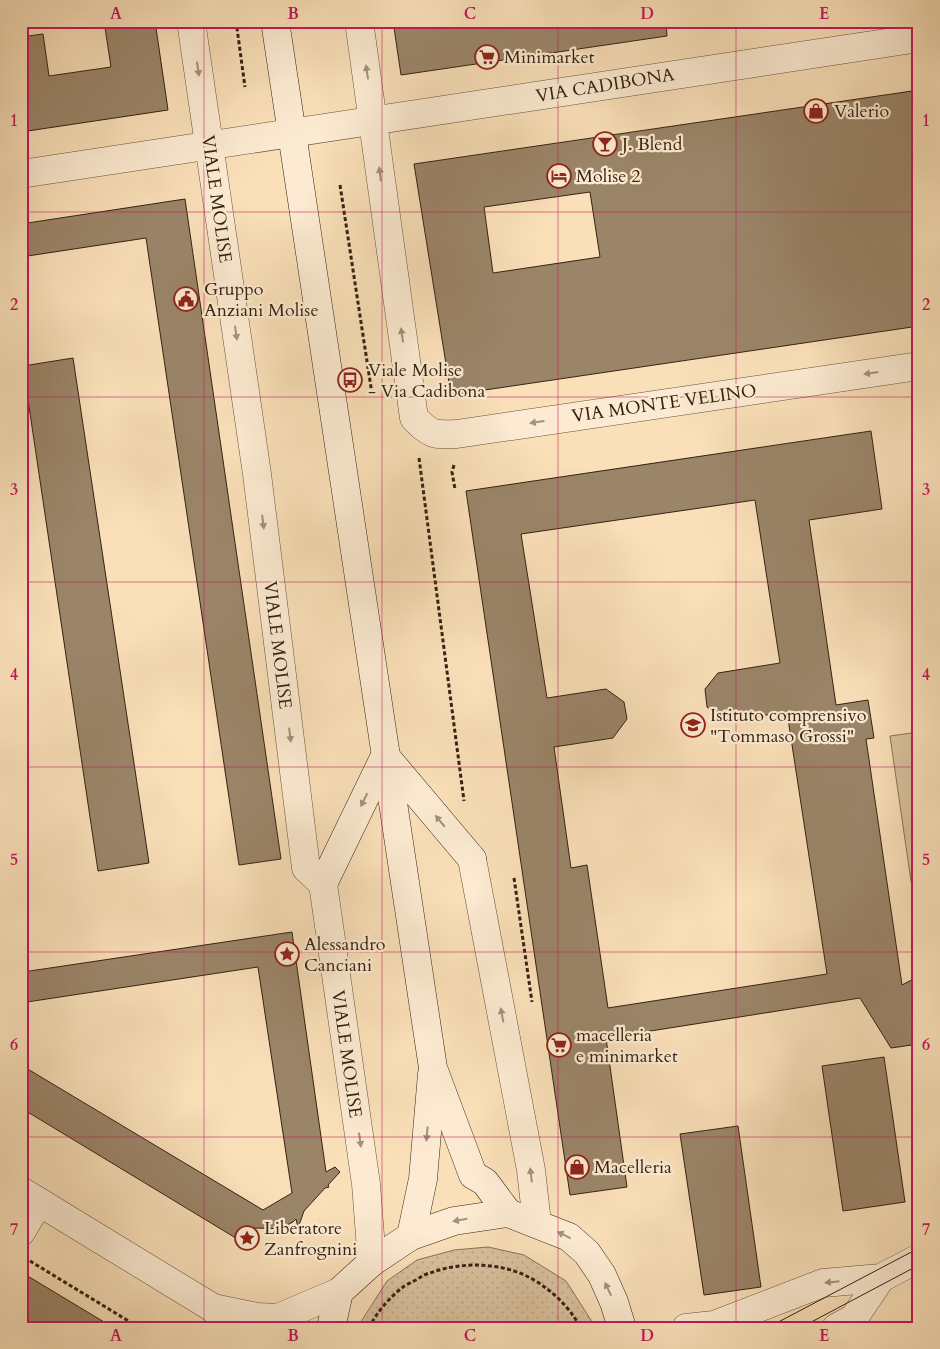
<svg xmlns="http://www.w3.org/2000/svg" width="940" height="1349" font-family="Cardo,serif">
  <defs>
    <pattern id="park-dots" width="8" height="8" patternUnits="userSpaceOnUse" patternTransform="scale(1.25)"><rect width="8" height="8" fill="#d9c09d"/><path d="M2 2h.1M6 6h.1" fill="none" stroke="#bba586" stroke-width="1.8" stroke-linecap="round"/></pattern>
  </defs>
  <rect width="100%" height="100%" fill="#fae0b9"/>
  <filter id="stains"><feTurbulence type="fractalNoise" baseFrequency=".004" numOctaves="4"/><feColorMatrix values="0 0 0 0 .2 0 0 0 0 .09 0 0 0 0 .02 0 0 0 .5 -.17"/></filter>
  <radialGradient id="worn" r=".72"><stop offset=".6" stop-color="#630" stop-opacity="0"/><stop offset="1" stop-color="#630" stop-opacity=".3"/></radialGradient>
  <path fill="url(#park-dots)" stroke="#877158" d="M 488,1247 L 524,1255 L 566,1281 L 596,1328 L 357,1328 L 387,1281 L 417,1260 L 454,1250 Z"/>
  <path fill="#d9c09d" stroke="#877158" d="M 919,732 L 919,887 L 912,888 L 890,736 Z"/>
  <g fill="#9b8569" stroke="#352212" fill-rule="evenodd">
    <path d="M 104,21 L 155,21 L 168,110 L 21,132 L 21,37 L 43,34 L 49,76 L 111,67 Z"/>
    <path d="M 393,21 L 666,21 L 667,36 L 401,75 Z"/>
    <path d="M 919,90 L 919,326 L 451,395 L 414,164 ZM 590,192 L 600,257 L 493,273 L 484,207 Z"/>
    <path d="M 185,199 L 281,859 L 239,865 L 146,238 L 21,257 L 21,224 Z"/>
    <path d="M 73,358 L 149,863 L 98,871 L 23,366 Z"/>
    <path d="M 871,431 L 882,509 L 809,520 L 836,705 L 868,700 L 874,738 L 866,739 L 902,985 L 919,976 L 919,1044 L 891,1048 L 860,998 L 606,1038 L 627,1187 L 570,1195 L 466,491 ZM 755,500 L 780,663 L 718,673 L 705,689 L 707,707 L 725,721 L 787,712 L 827,974 L 608,1008 L 587,865 L 571,868 L 554,747 L 613,738 L 627,719 L 624,702 L 606,689 L 547,698 L 521,534 Z"/>
    <path d="M 292,932 L 326,1172 L 335,1167 L 340,1172 L 328,1185 L 329,1187 L 325,1188 L 304,1211 L 298,1228 L 296,1219 L 293,1222 L 287,1225 L 295,1229 L 253,1228 L 244,1243 L 21,1108 L 21,1065 L 263,1210 L 292,1193 L 258,967 L 27,1002 L 23,972 Z"/>
    <path d="M 884,1057 L 905,1202 L 843,1211 L 822,1066 Z"/>
    <path d="M 738,1126 L 761,1287 L 704,1295 L 680,1134 Z"/>
    <path d="M 21,1272 L 114,1328 L 21,1328 Z"/>
  </g>
  <g fill="none" stroke-linecap="round" stroke-linejoin="round">
    <g stroke="#66523c" stroke-width="29">
      <g id="street">
        <path d="M 191,21 L 257,474 L 306,868 L 323,884 L 366,1184 L 372,1262"/>
        <path d="M 359,21 L 414,418 C 431,435 433,435 457,434 L 919,366"/>
        <path d="M 21,174 L 919,38"/>
        <path d="M 472,859 L 531,1170 L 537,1223"/>
        <path d="M 21,1191 L 213,1308 L 234,1328"/>
        <path d="M 21,1232 L 39,1202"/>
        <path d="M 213,1308 L 257,1317 L 278,1318 L 339,1292"/>
        <path d="M 686,1328 L 714,1325 L 823,1283 L 881,1278 L 919,1258"/>
        <path d="M 836,1328 L 854,1318 L 881,1278"/>
      </g>
    </g>
    <g stroke="#352212" stroke-width="29">
      <g id="secondary">
        <path d="M 275,21 L 433,1068 L 473,1175 L 485,1182 L 508,1213"/>
        <path d="M 386,757 L 472,859"/>
        <path d="M 323,884 L 385,756"/>
        <path d="M 411,1236 L 423,1179 L 432,1074"/>
        <path d="M 331,1328 L 339,1292 L 372,1262 L 411,1236 L 454,1221 L 508,1213 L 569,1237 L 587,1253 L 602,1275 L 614,1302 L 622,1328"/>
      </g>
    </g>
    <g stroke="#352212" stroke-width="3" stroke-dasharray="4 2.5" stroke-linecap="butt">
      <path d="M 236,21 L 245,87"/>
      <path d="M 340,185 L 372,394"/>
      <path d="M 419,458 L 464,801"/>
      <path d="M 454,465 L 452,472 L 455,489"/>
      <path d="M 514,878 L 532,1002"/>
      <path d="M 30,1261 L 140,1328"/>
      <path d="M 369,1328 C 376,1313 390,1297 403,1287 C 407,1284 412,1282 416,1280 C 421,1277 425,1274 430,1273 C 462,1261 504,1262 534,1280 C 554,1292 569,1307 581,1328"/>
    </g>
    <use href="#street" stroke="#fcebd2" stroke-width="28"/>
    <use href="#secondary" stroke="#fcebd2" stroke-width="28"/>
    <g stroke="#352212" stroke-width="1">
      <path d="M 767,1328 L 919,1248"/>
      <path d="M 800,1328 L 919,1265"/>
    </g>
  </g>
  <defs><path id="oneway-solid" d="M-6-.8H1V-3.2L6.5 0L1 3.2V.8H-6Z" transform="scale(1.25)"/></defs>
  <g fill="#a2917c">
    <use href="#oneway-solid" transform="translate(198 69) rotate(82)"/>
    <use href="#oneway-solid" transform="translate(367 72) rotate(-98)"/>
    <use href="#oneway-solid" transform="translate(380 174) rotate(-97)"/>
    <use href="#oneway-solid" transform="translate(236 333) rotate(82)"/>
    <use href="#oneway-solid" transform="translate(402 335) rotate(-98)"/>
    <use href="#oneway-solid" transform="translate(871 373) rotate(172)"/>
    <use href="#oneway-solid" transform="translate(537 422) rotate(172)"/>
    <use href="#oneway-solid" transform="translate(263 522) rotate(83)"/>
    <use href="#oneway-solid" transform="translate(290 735) rotate(83)"/>
    <use href="#oneway-solid" transform="translate(364 800) rotate(116)"/>
    <use href="#oneway-solid" transform="translate(440 821) rotate(-130)"/>
    <use href="#oneway-solid" transform="translate(502 1015) rotate(-101)"/>
    <use href="#oneway-solid" transform="translate(427 1134) rotate(95)"/>
    <use href="#oneway-solid" transform="translate(360 1140) rotate(82)"/>
    <use href="#oneway-solid" transform="translate(531 1175) rotate(-97)"/>
    <use href="#oneway-solid" transform="translate(460 1220) rotate(170)"/>
    <use href="#oneway-solid" transform="translate(564 1235) rotate(-154)"/>
    <use href="#oneway-solid" transform="translate(832 1282) rotate(174)"/>
    <use href="#oneway-solid" transform="translate(608 1289) rotate(-115)"/>
  </g>
  <path fill="none" stroke="#c2185b" stroke-width="1" stroke-opacity="0.55" d="M 204,21 L 204,1328M 382,21 L 382,1328M 558,21 L 558,1328M 736,21 L 736,1328M 21,212 L 919,212M 21,397 L 919,397M 21,582 L 919,582M 21,767 L 919,767M 21,952 L 919,952M 21,1137 L 919,1137"/>
  <defs>
    <g id="supermarket-ring" transform="scale(1.25)"><circle r="9.5" fill="#fcebd2" stroke="#8f2418" stroke-width="1.5"/><path d="M-6-5.5h2.5l.6 2H6L4.5 2H-2.5L-4.4-4H-6ZM-1.5 3.2a1.3 1.3 0 1 0 .1 0ZM3 3.2a1.3 1.3 0 1 0 .1 0Z" fill="#8f2418"/></g>
    <g id="shop-ring" transform="scale(1.25)"><circle r="9.5" fill="#fcebd2" stroke="#8f2418" stroke-width="1.5"/><path d="M-5-2.5h2.3a2.7 3.5 0 0 1 5.4 0H5L5.5 6h-11ZM-1.5-2.5h3a1.5 2.3 0 0 0-3 0Z" fill="#8f2418"/></g>
    <g id="bar-ring" transform="scale(1.25)"><circle r="9.5" fill="#fcebd2" stroke="#8f2418" stroke-width="1.5"/><path d="M-6-5H6L.8 .8V4.5H3.5V6h-7V4.5H-.8V.8Z" fill="#8f2418"/></g>
    <g id="hotel-ring" transform="scale(1.25)"><circle r="9.5" fill="#fcebd2" stroke="#8f2418" stroke-width="1.5"/><path d="M-6-4.5h1.5V1H6V5H4.5V3h-9V5H-6ZM-4 0a1.8 1.8 0 1 1 3.6 0ZM.5 0V-2.5h3Q6-2.5 6 0Z" fill="#8f2418"/></g>
    <g id="civic-ring" transform="scale(1.25)"><circle r="9.5" fill="#fcebd2" stroke="#8f2418" stroke-width="1.5"/><path d="M-.6-6.5H3V-4.5H.6V-3L4-1V1h2V6H-6V1h2V-1L-.6-3ZM-1.2 2.5V6h2.4V2.5Z" fill="#8f2418"/></g>
    <g id="bus-ring" transform="scale(1.25)"><circle r="9.5" fill="#fcebd2" stroke="#8f2418" stroke-width="1.5"/><path d="M-5-6H5V4H4V6H2V4H-2V6H-4V4H-5ZM-3.5-4V0h7V-4ZM-3.5 1.2v1.5H-2V1.2ZM2 1.2v1.5H3.5V1.2Z" fill="#8f2418"/></g>
    <g id="school-ring" transform="scale(1.25)"><circle r="9.5" fill="#fcebd2" stroke="#8f2418" stroke-width="1.5"/><path d="M0-5L7-2L0 1L-7-2ZM-4 1L0 2.5L4 1V4Q0 6-4 4Z" fill="#8f2418"/></g>
    <g id="sight-ring" transform="scale(1.25)"><circle r="9.5" fill="#fcebd2" stroke="#8f2418" stroke-width="1.5"/><path d="M0-6L1.8-2.2L6-1.7L2.9 1.2L3.7 5.4L0 3.3L-3.7 5.4L-2.9 1.2L-6-1.7L-1.8-2.2Z" fill="#8f2418"/></g>
  </defs>
  <g fill-rule="evenodd">
    <use href="#supermarket-ring" x="487" y="57"/>
    <use href="#shop-ring" x="816" y="111"/>
    <use href="#bar-ring" x="605" y="144"/>
    <use href="#hotel-ring" x="559" y="176"/>
    <use href="#civic-ring" x="186" y="299"/>
    <use href="#bus-ring" x="350" y="380"/>
    <use href="#school-ring" x="693" y="725"/>
    <use href="#sight-ring" x="287" y="954"/>
    <use href="#supermarket-ring" x="559" y="1045"/>
    <use href="#shop-ring" x="577" y="1167"/>
    <use href="#sight-ring" x="247" y="1238"/>
  </g>
  <g text-anchor="middle" stroke-width="4.5" stroke-linejoin="round" paint-order="stroke">
    <g font-size="18" fill="#352212" stroke="#fcebd2" text-anchor="start">
      <text x="504" y="63">Minimarket</text>
      <text x="834" y="117">Valerio</text>
      <text x="622" y="150">J. Blend</text>
      <text x="576" y="182">Molise 2</text>
      <text x="204" y="295">Gruppo<tspan x="204" dy="21">Anziani Molise</tspan></text>
      <text x="368" y="376">Viale Molise<tspan x="368" dy="21">- Via Cadibona</tspan></text>
      <text x="710" y="721">Istituto comprensivo<tspan x="710" dy="21">"Tommaso Grossi"</tspan></text>
      <text x="304" y="950">Alessandro<tspan x="304" dy="21">Canciani</tspan></text>
      <text x="576" y="1041">macelleria<tspan x="576" dy="21">e minimarket</tspan></text>
      <text x="594" y="1173">Macelleria</text>
      <text x="264" y="1234">Liberatore<tspan x="264" dy="21">Zanfrognini</tspan></text>
    </g>
    <g font-size="18" fill="#352212" stroke="#fcebd2">
      <text transform="translate(605 85) rotate(-9)" y="6">VIA CADIBONA</text>
      <text transform="translate(217 199) rotate(82)" y="6">VIALE MOLISE</text>
      <text transform="translate(664 403) rotate(-8)" y="6">VIA MONTE VELINO</text>
      <text transform="translate(278 645) rotate(83)" y="6">VIALE MOLISE</text>
      <text transform="translate(347 1054) rotate(82)" y="6">VIALE MOLISE</text>
    </g>
  </g>
  <rect width="940" height="1349" fill="none" stroke="#fae0b9" stroke-width="55"/>
  <rect x="28" y="28" width="884" height="1294" fill="none" stroke="#c2185b" stroke-width="2"/>
  <g font-size="16" text-anchor="middle" font-weight="bold" fill="#c2185b">
    <text x="116" y="19">A</text>
    <text x="293" y="19">B</text>
    <text x="470" y="19">C</text>
    <text x="647" y="19">D</text>
    <text x="824" y="19">E</text>
    <text x="14" y="126">1</text>
    <text x="926" y="126">1</text>
    <text x="14" y="310">2</text>
    <text x="926" y="310">2</text>
    <text x="14" y="495">3</text>
    <text x="926" y="495">3</text>
    <text x="14" y="680">4</text>
    <text x="926" y="680">4</text>
    <text x="14" y="865">5</text>
    <text x="926" y="865">5</text>
    <text x="14" y="1050">6</text>
    <text x="926" y="1050">6</text>
    <text x="14" y="1235">7</text>
    <text x="926" y="1235">7</text>
    <text x="116" y="1341">A</text>
    <text x="293" y="1341">B</text>
    <text x="470" y="1341">C</text>
    <text x="647" y="1341">D</text>
    <text x="824" y="1341">E</text>
  </g>
  <rect width="100%" height="100%" filter="url(#stains)"/>
  <rect width="100%" height="100%" fill="url(#worn)"/>
</svg>
